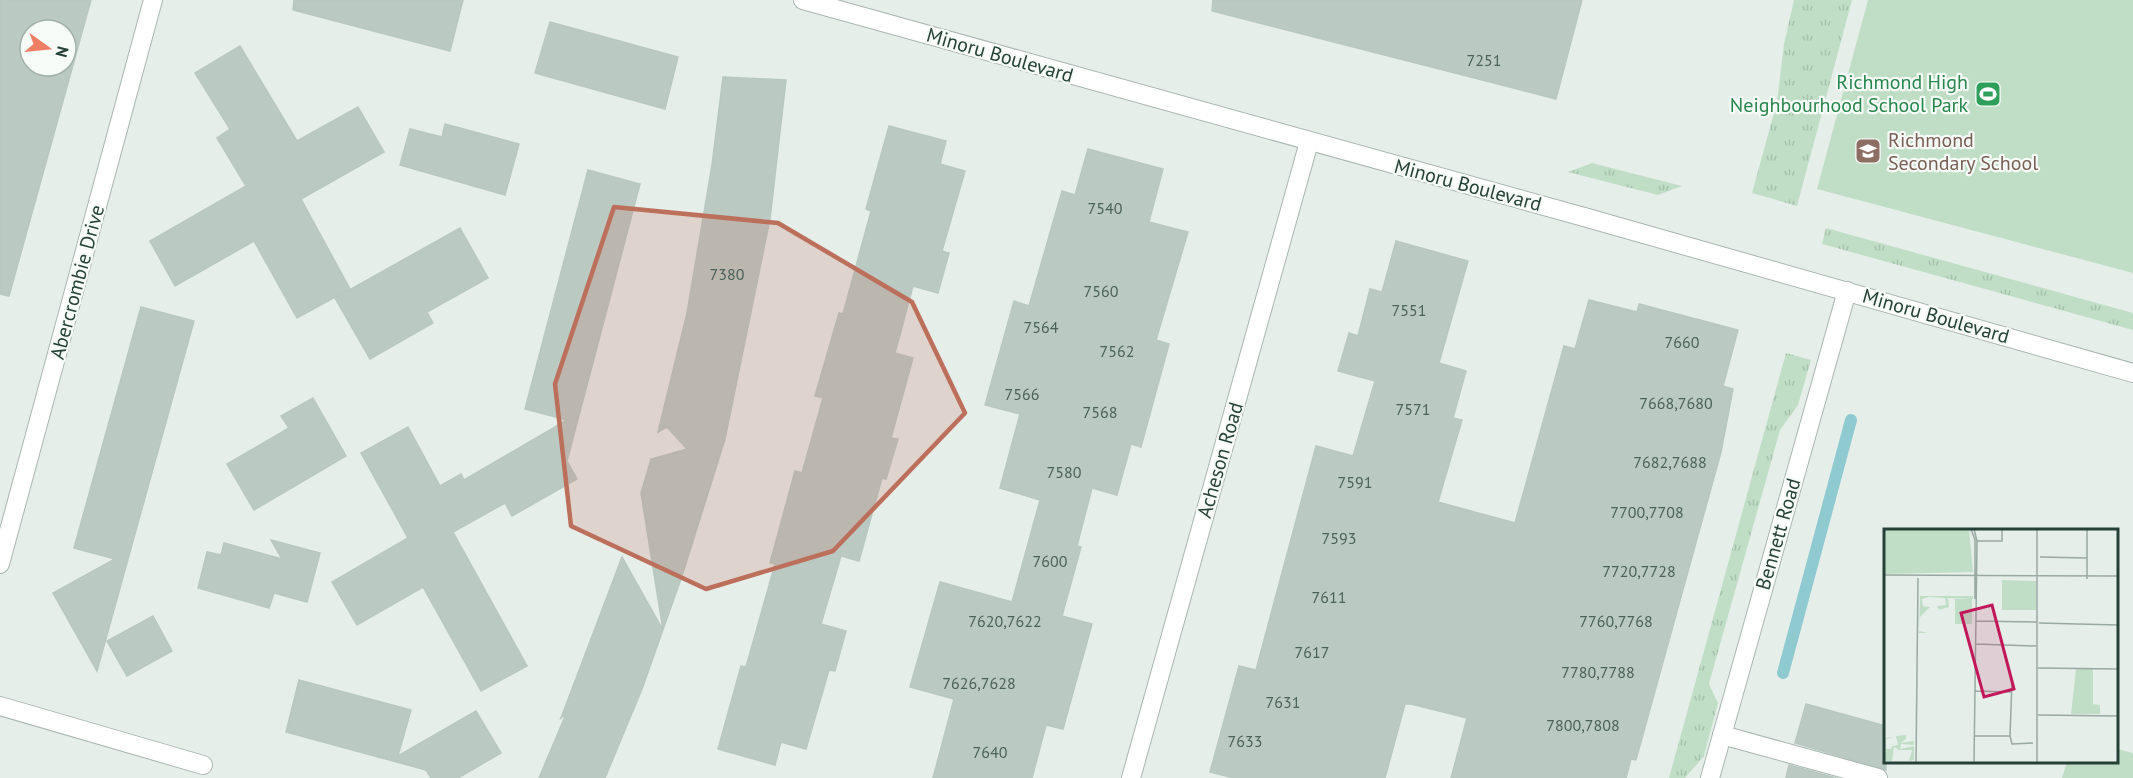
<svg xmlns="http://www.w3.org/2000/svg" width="2133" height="778" font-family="'PT Sans',sans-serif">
  <defs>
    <pattern id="grass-tufts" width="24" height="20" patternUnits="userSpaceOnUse" patternTransform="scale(1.5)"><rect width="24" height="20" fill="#c0dec6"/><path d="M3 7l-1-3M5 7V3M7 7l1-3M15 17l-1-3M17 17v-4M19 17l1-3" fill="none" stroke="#a5c0ab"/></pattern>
  </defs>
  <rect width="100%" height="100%" fill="#e6eeea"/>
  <g fill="url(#grass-tufts)">
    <path d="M 1794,0 L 1852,0 L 1797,206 L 1752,193 L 1777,102 L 1784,44 Z"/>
    <path d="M 1592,163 L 1682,186 L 1658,195 L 1568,172 Z"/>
    <path d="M 1826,228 L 2133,313 L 2133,330 L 1822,244 Z"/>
    <path d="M 1786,353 L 1811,360 L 1798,405 L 1780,430 L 1709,684 L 1718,703 L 1704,756 L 1685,778 L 1669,778 Z"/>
  </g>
  <g fill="#c0dec6">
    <path d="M 1868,0 L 2133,0 L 2133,273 L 1817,189 Z"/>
    <path d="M 2117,749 L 2133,753 L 2133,778 L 2062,778 L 2067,762 L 2116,762 Z"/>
  </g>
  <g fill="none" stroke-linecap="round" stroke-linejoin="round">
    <path stroke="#90cad1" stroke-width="12" d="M 1783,673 L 1851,420"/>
  </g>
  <g fill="#bbc9c3" stroke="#b8c8c1" stroke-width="1.5" fill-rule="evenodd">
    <path d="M 0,0 L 91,0 L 9,296 L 0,294 ZM 30,30 L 66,30 L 66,66 L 30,66 Z"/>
    <path d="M 294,0 L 463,0 L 450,51 L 293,10 Z"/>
    <path d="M 1213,0 L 1582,0 L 1556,99 L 1212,11 Z"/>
    <path d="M 550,22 L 678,57 L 665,109 L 535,73 Z"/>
    <path d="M 240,46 L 297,141 L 358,107 L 384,152 L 301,199 L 350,289 L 297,318 L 254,241 L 175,286 L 150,241 L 246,186 L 217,138 L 230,129 L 195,73 Z"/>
    <path d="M 723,77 L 786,80 L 770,219 L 725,439 L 682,576 L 642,689 L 605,778 L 539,778 L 566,714 L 561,718 L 622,557 L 663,630 L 641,493 L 651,459 L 687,449 L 667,427 L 658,432 L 687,313 L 712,165 Z"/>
    <path d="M 445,124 L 519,144 L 505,195 L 400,165 L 410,129 L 442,137 Z"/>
    <path d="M 889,126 L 946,141 L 940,164 L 965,171 L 942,251 L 949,253 L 938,293 L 913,286 L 895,353 L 913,358 L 891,438 L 898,439 L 886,479 L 882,478 L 859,561 L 841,556 L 821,624 L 846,631 L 835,671 L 829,670 L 806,749 L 781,742 L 775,765 L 718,749 L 741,666 L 746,667 L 775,564 L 770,563 L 795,471 L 802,473 L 823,398 L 815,396 L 839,313 L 843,314 L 871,211 L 866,209 Z"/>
    <path d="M 1088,149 L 1163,169 L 1149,222 L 1188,232 L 1156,340 L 1169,344 L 1141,447 L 1131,444 L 1117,495 L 1092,488 L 1077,546 L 1081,547 L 1062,616 L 1092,624 L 1063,729 L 1046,725 L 1032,778 L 933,778 L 954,699 L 910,687 L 940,582 L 1012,602 L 1040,500 L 1000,488 L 1020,414 L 985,405 L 1014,301 L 1029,306 L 1062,191 L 1075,195 Z"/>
    <path d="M 588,170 L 640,184 L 567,461 L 577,479 L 512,516 L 505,503 L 453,532 L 527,666 L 481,691 L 423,587 L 357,625 L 332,582 L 408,538 L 361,453 L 408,427 L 440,486 L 461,474 L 464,480 L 567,420 L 525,409 Z"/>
    <path d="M 460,228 L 488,278 L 427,312 L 433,323 L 370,359 L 335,298 Z"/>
    <path d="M 1396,241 L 1468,261 L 1439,363 L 1466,371 L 1453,418 L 1462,420 L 1438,502 L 1515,523 L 1564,346 L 1575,349 L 1589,300 L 1637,312 L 1639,304 L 1738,330 L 1723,386 L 1733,389 L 1721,452 L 1636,760 L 1631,759 L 1626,778 L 1451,778 L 1467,718 L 1411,704 L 1405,704 L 1385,778 L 1234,778 L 1210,772 L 1239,666 L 1256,670 L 1316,446 L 1353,456 L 1375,381 L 1338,371 L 1349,333 L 1358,336 L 1370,289 L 1382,292 Z"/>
    <path d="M 141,307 L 194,321 L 97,671 L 53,593 L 115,559 L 74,548 Z"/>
    <path d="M 313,398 L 346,456 L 254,510 L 227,464 L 289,428 L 281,416 Z"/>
    <path d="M 271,540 L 320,553 L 307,602 L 274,593 L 269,608 L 198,588 L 207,552 L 221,555 L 224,543 L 282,559 Z"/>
    <path d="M 153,616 L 172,651 L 127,676 L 107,641 Z"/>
    <path d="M 299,680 L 411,710 L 398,756 L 476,711 L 501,753 L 458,778 L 431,778 L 426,770 L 286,732 Z"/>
    <path d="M 1806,704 L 1886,726 L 1886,770 L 1795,743 Z"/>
    <path d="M 1789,765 L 1836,778 L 1786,778 Z"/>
  </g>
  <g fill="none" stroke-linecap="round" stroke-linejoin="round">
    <g stroke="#a8b6b1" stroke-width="20">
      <g id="minor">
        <path d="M 803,0 L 1584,217 L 2133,373"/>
        <path d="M 0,564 L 153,0"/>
        <path d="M 0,706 L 203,765"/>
        <path d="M 1722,735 L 1878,778"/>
        <path d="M 1131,778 L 1309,142"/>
        <path d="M 1710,778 L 1847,291"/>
      </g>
    </g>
    <use href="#minor" stroke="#fff" stroke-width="18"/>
  </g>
  <path fill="#bc6f5a" fill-opacity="0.2" stroke="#bc6f5a" stroke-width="4.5" stroke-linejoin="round" d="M 614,207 L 778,223 L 912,302 L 965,413 L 833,551 L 706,589 L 571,526 L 555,384 Z"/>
  <defs>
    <g id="stadium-square" transform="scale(1.35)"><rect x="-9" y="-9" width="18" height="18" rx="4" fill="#2e9e5b" stroke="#f7fbf8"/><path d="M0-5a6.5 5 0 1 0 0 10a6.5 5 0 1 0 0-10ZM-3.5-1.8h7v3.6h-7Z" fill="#fff"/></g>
    <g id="school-square" transform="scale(1.35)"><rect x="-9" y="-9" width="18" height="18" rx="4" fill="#8d6e63" stroke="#f7fbf8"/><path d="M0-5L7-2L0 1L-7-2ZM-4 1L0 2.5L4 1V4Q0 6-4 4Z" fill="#fff"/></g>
  </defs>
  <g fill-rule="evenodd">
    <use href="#stadium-square" x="1988" y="94"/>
    <use href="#school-square" x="1868" y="151"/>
  </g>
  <g text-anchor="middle" stroke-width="4.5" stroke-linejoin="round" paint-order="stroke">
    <g font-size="16" fill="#4a625a">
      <text x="1484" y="66">7251</text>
      <text x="1105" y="214">7540</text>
      <text x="727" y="280">7380</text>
      <text x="1101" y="297">7560</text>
      <text x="1409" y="316">7551</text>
      <text x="1041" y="333">7564</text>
      <text x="1682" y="348">7660</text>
      <text x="1117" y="357">7562</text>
      <text x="1022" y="400">7566</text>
      <text x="1676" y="409">7668,7680</text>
      <text x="1413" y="415">7571</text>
      <text x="1100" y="418">7568</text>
      <text x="1670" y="468">7682,7688</text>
      <text x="1064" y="478">7580</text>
      <text x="1355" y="488">7591</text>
      <text x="1647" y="518">7700,7708</text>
      <text x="1339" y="544">7593</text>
      <text x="1050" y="567">7600</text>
      <text x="1639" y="577">7720,7728</text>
      <text x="1329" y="603">7611</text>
      <text x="1005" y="627">7620,7622</text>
      <text x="1616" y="627">7760,7768</text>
      <text x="1312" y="658">7617</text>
      <text x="1598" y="678">7780,7788</text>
      <text x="979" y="689">7626,7628</text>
      <text x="1283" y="708">7631</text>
      <text x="1583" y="731">7800,7808</text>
      <text x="1245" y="747">7633</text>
      <text x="990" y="758">7640</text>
    </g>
    <g font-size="20" fill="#254037" stroke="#f7fbf8">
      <text transform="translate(1000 55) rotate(16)" y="7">Minoru Boulevard</text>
      <text transform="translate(1468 185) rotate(15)" y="7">Minoru Boulevard</text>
      <text transform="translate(77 282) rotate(-75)" y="7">Abercrombie Drive</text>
      <text transform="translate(1936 316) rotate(16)" y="7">Minoru Boulevard</text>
      <text transform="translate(1220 460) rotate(-74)" y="7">Acheson Road</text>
      <text transform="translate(1778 534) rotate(-74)" y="7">Bennett Road</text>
    </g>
    <g font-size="20" fill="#27864d" stroke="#f7fbf8" text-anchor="end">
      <text x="1968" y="89">Richmond High<tspan x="1968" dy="23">Neighbourhood School Park</tspan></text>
    </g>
    <g font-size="20" fill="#785e54" stroke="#f7fbf8" text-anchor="start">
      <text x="1888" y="147">Richmond<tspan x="1888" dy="23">Secondary School</tspan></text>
    </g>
  </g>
  <g transform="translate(1884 529)">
    <rect width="234" height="234" fill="#e6eeea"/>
    <path d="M 36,67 L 89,67 L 90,94 L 89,70 L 64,69 L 65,78 L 55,81 L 53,77 L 62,76 L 61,69 L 45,68 L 38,70 L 39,77 L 46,78 L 35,89 L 35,102 L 44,104 L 35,104 ZM 22,206 L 22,210 L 16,214 L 30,212 L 30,216 L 17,215 L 16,220 L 30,217 L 30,231 L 25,232 L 28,221 L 15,221 L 10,218 L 8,232 L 1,232 L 0,209 L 9,208 L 2,210 L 2,220 L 7,220 L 8,217 L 14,216 L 12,207 Z" fill="#c0dec6"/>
    <path d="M 0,0 L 85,0 L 89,43 L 0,45 ZM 118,51 L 152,52 L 152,81 L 118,81 ZM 192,140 L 209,140 L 209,175 L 216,176 L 216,185 L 187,185 Z" fill="#c0dec6"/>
    <path d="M 12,0 L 35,0 L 38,10 L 36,34 L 21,36 L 12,27 ZM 125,54 L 149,54 L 149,78 L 125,78 ZM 71,70 L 88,70 L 88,95 L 71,95 Z" fill="#c0dec6"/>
    <path fill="none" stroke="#99a8a2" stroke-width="1.5" d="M 87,0 L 91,11 L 91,70M 93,12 L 118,12 L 118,0M 156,28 L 203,29M 0,46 L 234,47M 203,50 L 203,0M 92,92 L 153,93M 155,94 L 234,96M 91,115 L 152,117M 154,139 L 234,140M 91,162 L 127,163M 154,186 L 234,187M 90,207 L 126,207 L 128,152M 126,207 L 128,215 L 149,214M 13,234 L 174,234M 32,234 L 34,49M 90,234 L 93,12 L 90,0M 153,234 L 153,0"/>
    <path fill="#c2185b" fill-opacity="0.15" stroke="#c2185b" stroke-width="3" d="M 108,76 L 130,160 L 100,168 L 77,84 Z"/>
    <rect width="234" height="234" fill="none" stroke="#254037" stroke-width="3"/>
  </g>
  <g transform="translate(48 48) rotate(105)"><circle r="28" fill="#f7fbf8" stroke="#a3b0ab" stroke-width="1.5"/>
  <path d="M0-4.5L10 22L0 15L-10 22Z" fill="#ee7f65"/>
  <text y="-9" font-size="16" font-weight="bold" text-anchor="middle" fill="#254037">N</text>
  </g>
</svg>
